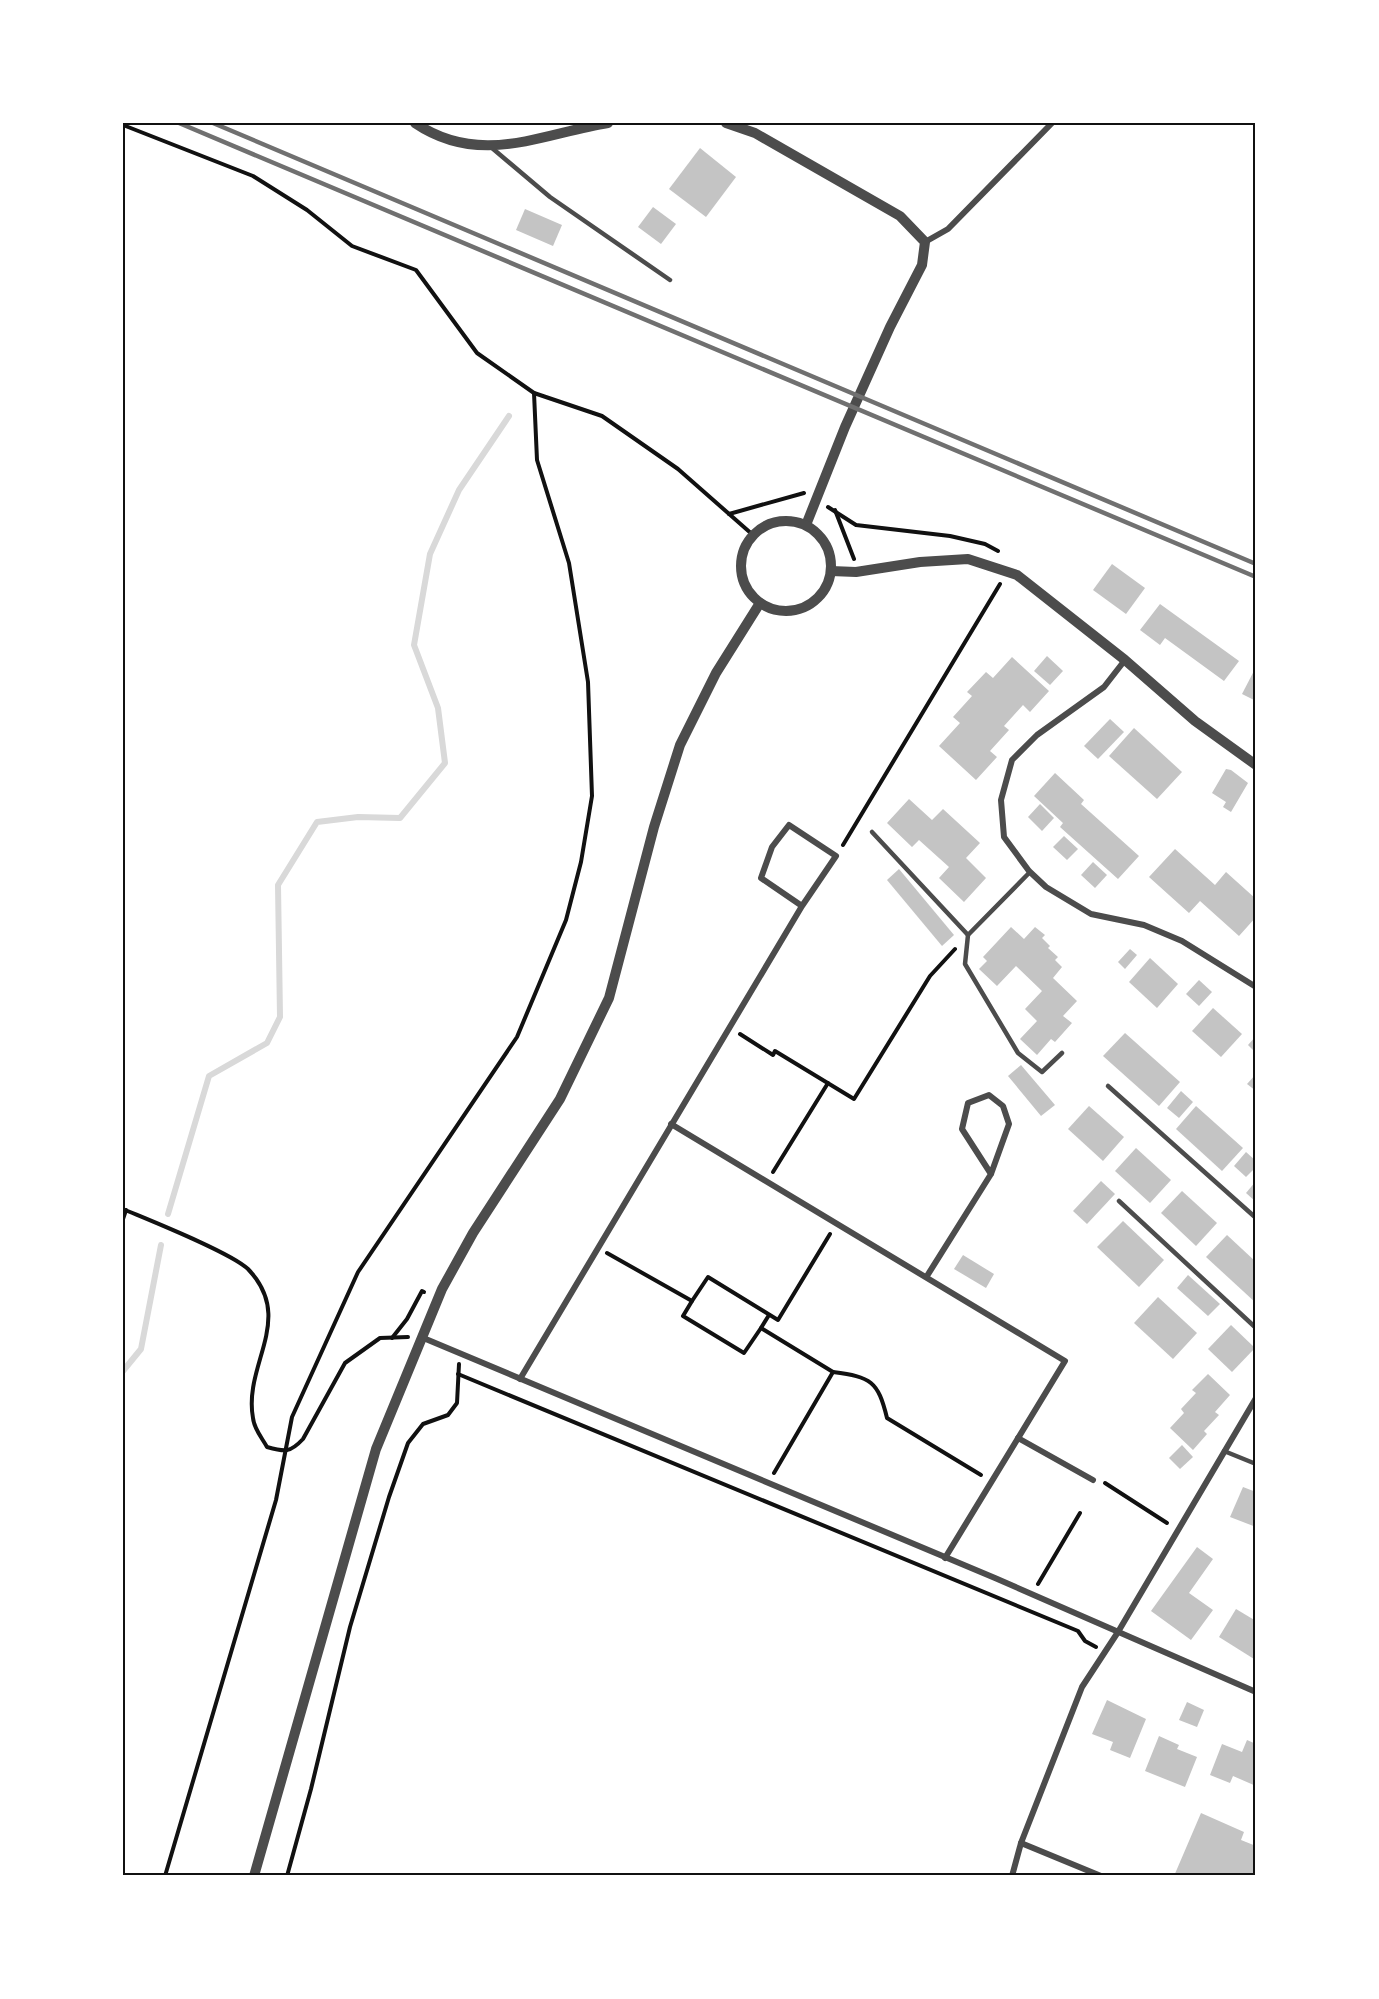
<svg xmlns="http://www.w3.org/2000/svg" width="1379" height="1999" font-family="Raleway,sans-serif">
  <rect width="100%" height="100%" fill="#fff"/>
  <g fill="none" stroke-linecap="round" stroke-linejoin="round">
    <g stroke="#d9d9d9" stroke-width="6">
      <path d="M 168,1214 L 209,1076 L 267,1043 L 280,1017 L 278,885 L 317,822 L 358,817 L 400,818 L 445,763 L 438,708 L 414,645 L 430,554 L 459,490 L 509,416"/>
      <path d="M 123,1371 L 141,1349 L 161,1245"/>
    </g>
  </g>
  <g fill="#c4c4c4">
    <path d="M 700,148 L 736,177 L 706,217 L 669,189 Z"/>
    <path d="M 653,207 L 676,224 L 661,244 L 638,227 Z"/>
    <path d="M 525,209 L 562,225 L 553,246 L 516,230 Z"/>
    <path d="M 1112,564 L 1145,588 L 1126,614 L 1093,590 Z"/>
    <path d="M 1160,604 L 1239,661 L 1224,681 L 1165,638 L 1160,645 L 1140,630 Z"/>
    <path d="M 1047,656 L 1063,671 L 1050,685 L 1034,671 Z"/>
    <path d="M 1012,657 L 1049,691 L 1030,712 L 1023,705 L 1004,726 L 1009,730 L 990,751 L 997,757 L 976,780 L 939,746 L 960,723 L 953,717 L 972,696 L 967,692 L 986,672 L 993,678 Z"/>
    <path d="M 1256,667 L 1256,701 L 1242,694 Z"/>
    <path d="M 1110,719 L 1124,732 L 1098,759 L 1084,746 Z"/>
    <path d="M 1134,728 L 1182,772 L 1157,799 L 1109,756 Z"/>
    <path d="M 1226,769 L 1231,770 L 1248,783 L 1231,812 L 1223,807 L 1226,802 L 1212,793 Z"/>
    <path d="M 1055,773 L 1084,800 L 1081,804 L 1139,856 L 1118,879 L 1060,827 L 1063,823 L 1034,796 Z"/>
    <path d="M 909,799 L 932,820 L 943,809 L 980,843 L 966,858 L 986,878 L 964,902 L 939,878 L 949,867 L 919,840 L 912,847 L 887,823 Z"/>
    <path d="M 1040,804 L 1054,818 L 1042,831 L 1028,817 Z"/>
    <path d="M 1064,836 L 1078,849 L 1067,860 L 1053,847 Z"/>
    <path d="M 1175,849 L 1215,885 L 1226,872 L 1256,899 L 1256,917 L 1239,936 L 1200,901 L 1189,913 L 1149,877 Z"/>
    <path d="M 1093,862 L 1107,875 L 1095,888 L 1081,875 Z"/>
    <path d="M 899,869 L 954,935 L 942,946 L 887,880 Z"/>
    <path d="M 1011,927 L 1024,939 L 1035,927 L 1045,935 L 1042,938 L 1050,946 L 1048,948 L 1058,957 L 1055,960 L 1062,967 L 1053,978 L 1077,1001 L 1063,1016 L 1072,1023 L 1055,1042 L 1051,1039 L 1037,1055 L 1020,1039 L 1037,1021 L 1025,1009 L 1042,991 L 1016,966 L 997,986 L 979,969 L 987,961 L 983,957 Z"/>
    <path d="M 1130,949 L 1137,955 L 1125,969 L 1118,962 Z"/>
    <path d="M 1150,958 L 1178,984 L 1157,1008 L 1129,982 Z"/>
    <path d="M 1199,980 L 1212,992 L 1199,1006 L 1186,994 Z"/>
    <path d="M 1213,1008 L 1242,1034 L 1221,1057 L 1192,1031 Z"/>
    <path d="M 1125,1033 L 1180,1082 L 1159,1106 L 1103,1056 Z"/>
    <path d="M 1256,1036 L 1256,1053 L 1248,1045 Z"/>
    <path d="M 1021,1065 L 1055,1105 L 1041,1116 L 1008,1076 Z"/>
    <path d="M 1256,1074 L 1256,1091 L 1247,1084 Z"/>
    <path d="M 1181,1091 L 1193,1102 L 1179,1118 L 1167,1108 Z"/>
    <path d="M 1089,1106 L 1124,1137 L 1103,1161 L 1068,1129 Z"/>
    <path d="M 1196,1106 L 1243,1148 L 1222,1171 L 1176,1129 Z"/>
    <path d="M 1136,1148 L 1171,1180 L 1150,1203 L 1115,1171 Z"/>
    <path d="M 1246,1152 L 1256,1161 L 1256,1167 L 1246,1177 L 1234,1166 Z"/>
    <path d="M 1101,1181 L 1115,1194 L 1087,1224 L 1073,1211 Z"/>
    <path d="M 1256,1181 L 1256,1202 L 1246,1193 Z"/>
    <path d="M 1182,1191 L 1217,1223 L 1196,1246 L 1161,1213 Z"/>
    <path d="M 1123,1221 L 1164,1260 L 1139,1287 L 1097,1247 Z"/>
    <path d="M 1227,1235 L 1256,1262 L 1256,1303 L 1206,1257 Z"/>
    <path d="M 963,1255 L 994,1274 L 986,1288 L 954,1269 Z"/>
    <path d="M 1188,1275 L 1220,1304 L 1208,1316 L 1177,1288 Z"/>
    <path d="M 1158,1297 L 1197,1333 L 1173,1359 L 1134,1323 Z"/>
    <path d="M 1231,1325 L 1255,1348 L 1232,1372 L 1208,1349 Z"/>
    <path d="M 1208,1374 L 1230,1395 L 1215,1412 L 1219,1415 L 1204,1431 L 1207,1434 L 1193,1450 L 1170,1428 L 1184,1413 L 1181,1409 L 1196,1393 L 1192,1390 Z"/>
    <path d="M 1182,1445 L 1193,1457 L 1180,1469 L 1169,1458 Z"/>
    <path d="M 1243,1487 L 1256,1492 L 1256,1527 L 1230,1517 Z"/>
    <path d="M 1197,1547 L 1213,1559 L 1189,1593 L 1213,1610 L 1191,1640 L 1151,1611 Z"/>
    <path d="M 1236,1609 L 1256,1621 L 1254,1659 L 1219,1637 Z"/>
    <path d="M 1107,1700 L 1146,1719 L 1130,1758 L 1110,1750 L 1113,1742 L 1092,1734 Z"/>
    <path d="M 1187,1702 L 1204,1710 L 1197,1727 L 1179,1720 Z"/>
    <path d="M 1159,1736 L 1179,1745 L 1177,1749 L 1197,1757 L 1185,1787 L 1145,1771 Z"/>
    <path d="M 1247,1740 L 1256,1744 L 1256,1786 L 1233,1776 L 1230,1783 L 1210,1775 L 1222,1744 L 1242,1752 Z"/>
    <path d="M 1201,1813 L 1244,1832 L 1241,1840 L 1256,1846 L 1256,1876 L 1174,1876 Z"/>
  </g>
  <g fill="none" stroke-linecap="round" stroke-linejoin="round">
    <g stroke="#111" stroke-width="4">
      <path d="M 123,125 L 253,176 L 307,210 L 352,246 L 416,270 L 477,353 L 534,393 L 602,416 L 678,469 L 753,535"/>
      <path d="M 828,507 L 856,525 L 950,536 L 985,544 L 998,551"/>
      <path d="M 835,510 L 854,559"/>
      <path d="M 729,514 L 804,493"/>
      <path d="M 843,845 L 1000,584"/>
      <path d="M 740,1034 L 773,1055 L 775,1051 L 854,1099 L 930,976 L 955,949"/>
      <path d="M 773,1172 L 828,1083"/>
      <path d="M 123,1209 C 149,1220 230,1252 248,1269 C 296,1319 243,1364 253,1418 C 254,1429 262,1438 267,1447 C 285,1452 290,1453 303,1439 L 345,1363 L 380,1338 L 408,1337"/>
      <path d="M 123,1219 L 126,1210"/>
      <path d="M 607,1253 L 692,1301 L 683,1316 L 744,1353 L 761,1328 L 833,1372 L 774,1473"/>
      <path d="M 692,1301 L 708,1277 L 778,1320 L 830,1234"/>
      <path d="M 761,1328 L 769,1315"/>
      <path d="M 392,1338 L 407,1319 L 422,1291 L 424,1292"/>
      <path d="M 833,1372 C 871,1377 878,1381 887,1418 L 981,1475"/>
      <path d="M 458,1374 L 1078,1631 L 1085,1641 L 1096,1647"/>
      <path d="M 1105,1483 L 1167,1523"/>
      <path d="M 1038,1584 L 1080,1513"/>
      <path d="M 165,1876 L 276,1500 L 292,1417 L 358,1272 L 517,1037 L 566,920 L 581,862 L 592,796 L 588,682 L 569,563 L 537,460 L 534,393"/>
      <path d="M 287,1876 L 311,1789 L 350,1627 L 389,1497 L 408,1443 L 423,1424 L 448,1415 L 457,1403 L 459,1364"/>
    </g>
    <g stroke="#4c4c4c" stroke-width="4.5">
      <path d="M 492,148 L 550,197 L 670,280"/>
      <path d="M 872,832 L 968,935"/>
      <path d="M 1030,872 L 968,935 L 965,964 L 1018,1053 L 1042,1072 L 1062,1053"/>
      <path d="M 1108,1086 L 1256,1218"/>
      <path d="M 1119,1201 L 1256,1328"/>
      <path d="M 1224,1451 L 1256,1464"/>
    </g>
    <g stroke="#4c4c4c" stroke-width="6">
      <path d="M 925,242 L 948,229 L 1052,123"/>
      <path d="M 1125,660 L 1104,687 L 1037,735 L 1012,760 L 1001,800 L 1004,837 L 1029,871 L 1046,887 L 1091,914 L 1144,925 L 1182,941 L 1256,987"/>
      <path d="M 671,1124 L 1065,1361 L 945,1558"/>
      <path d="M 927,1276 L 991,1174 L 1009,1124 L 1003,1106 L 989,1095 L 968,1103 L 962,1129 L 991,1174"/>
      <path d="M 421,1337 L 995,1578 L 1256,1692"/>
      <path d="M 520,1379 L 802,906 L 836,856 L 789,825 L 772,847 L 761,878 L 802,906"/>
      <path d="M 1018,1438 L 1093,1480"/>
      <path d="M 1021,1843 L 1101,1876"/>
      <path d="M 1012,1876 L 1021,1843 L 1082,1687 L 1118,1632 L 1256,1398"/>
    </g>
    <g stroke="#4c4c4c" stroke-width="10">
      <path d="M 415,123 C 480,167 541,134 608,123"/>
      <path d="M 726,123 L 755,133 L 900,216 L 925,242 L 922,265 L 890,327 L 845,427 L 806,525"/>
      <circle cx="786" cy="566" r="45"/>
      <path d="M 831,571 L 856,572 L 920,562 L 968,559 L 1017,575 L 1125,660 L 1195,721 L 1256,765"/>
      <path d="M 254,1876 L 376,1449 L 442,1289 L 473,1233 L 560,1099 L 609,998 L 654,827 L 680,745 L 716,673 L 760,603"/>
    </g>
    <g stroke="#707070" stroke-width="4.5">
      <path d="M 179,123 L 1256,577"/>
      <path d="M 213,123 L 1256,564"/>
    </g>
  </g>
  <rect width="1379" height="1999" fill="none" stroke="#ffffff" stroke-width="249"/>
  <rect x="124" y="124" width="1130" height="1750" fill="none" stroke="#111" stroke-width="2"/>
</svg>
